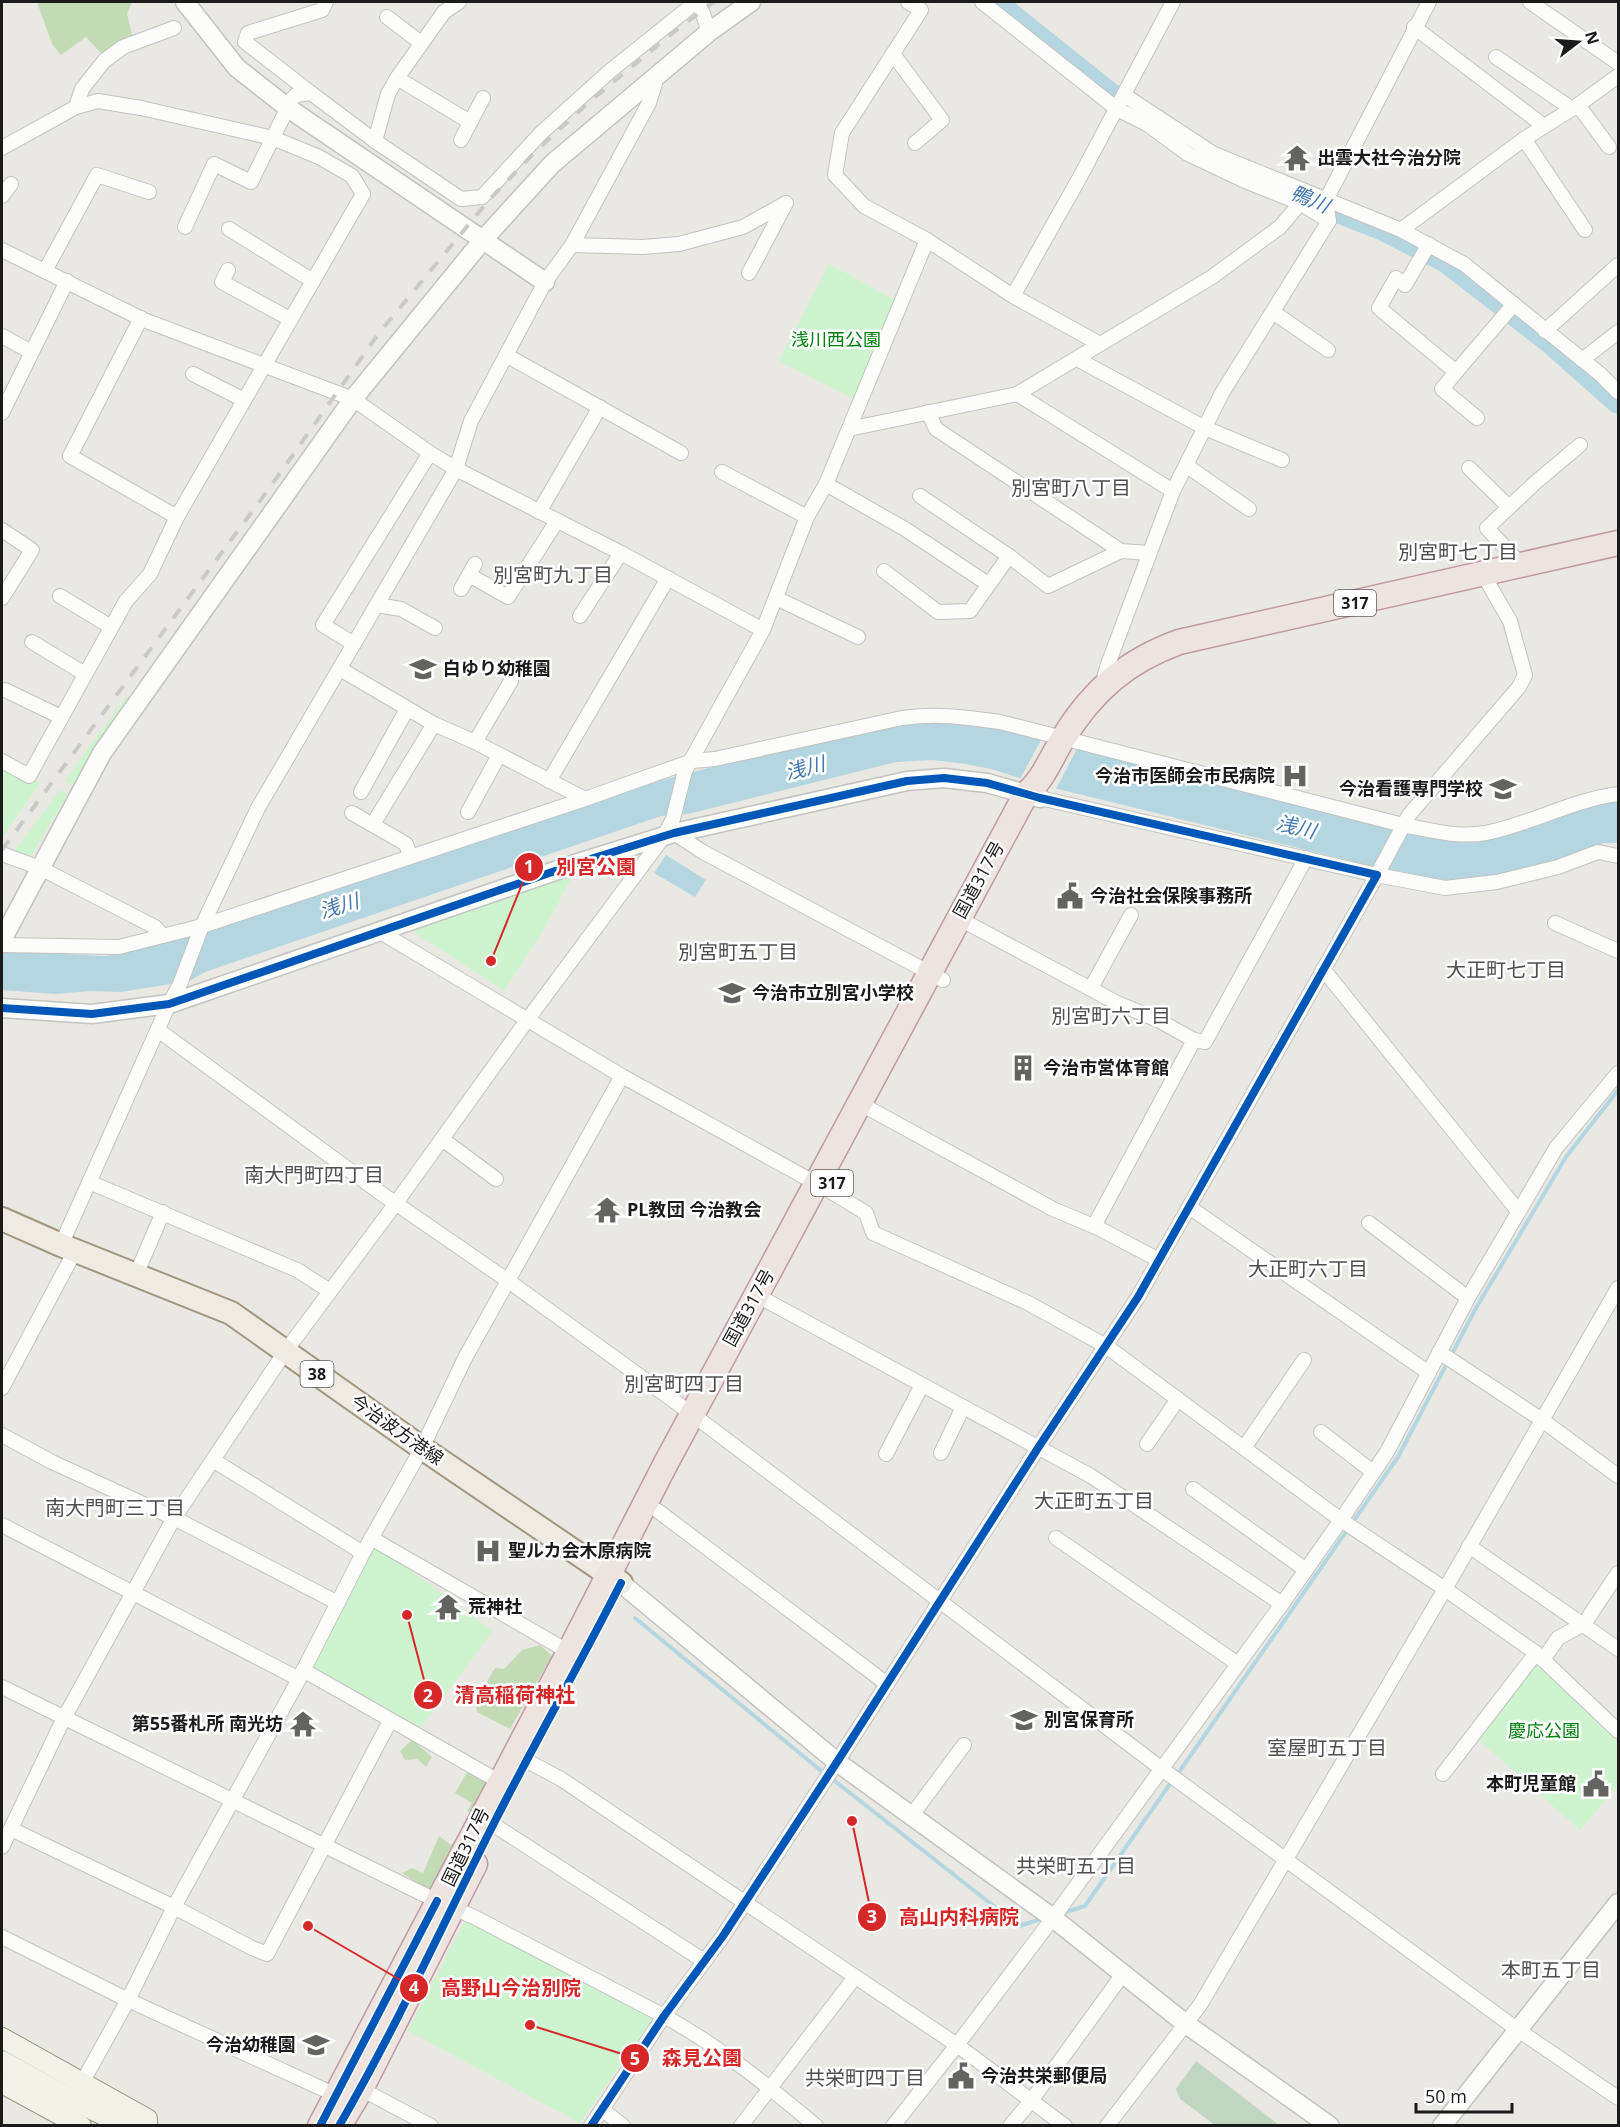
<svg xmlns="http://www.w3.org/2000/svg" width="1620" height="2127" font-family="'Open Sans','Noto Sans JP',sans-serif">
  <rect width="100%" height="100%" fill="#eae8e2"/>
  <g fill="#c2dbb5">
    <path d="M 37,2 L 132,2 L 127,14 L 134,43 L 108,61 L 86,37 L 61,55 L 52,44 Z"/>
    <path d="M 540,1645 L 552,1656 L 510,1729 L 477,1712 L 475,1702 L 495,1668 L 504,1669 L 522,1650 Z"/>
    <path d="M 412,1740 L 432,1757 L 426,1767 L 417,1759 L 405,1760 L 400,1751 Z"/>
    <path d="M 469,1769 L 489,1779 L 480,1816 L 467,1811 L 472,1803 L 455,1793 Z"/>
    <path d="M 460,1835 L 436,1894 L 402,1873 L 412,1868 L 423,1873 L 439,1836 L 451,1845 Z"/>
  </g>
  <path fill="#c0d6c1" d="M 1196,2061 L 1279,2125 L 1215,2125 L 1180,2099 L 1176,2089 Z"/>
  <g fill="#cdf4ce">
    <path d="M 829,264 L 897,301 L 856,400 L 779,361 Z"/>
    <path d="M 125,698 L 127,699 L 72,786 L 65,781 Z"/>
    <path d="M 2,763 L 40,783 L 2,838 Z"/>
    <path d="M 60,790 L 68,794 L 32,854 L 28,858 L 13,853 Z"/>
    <path d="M 573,875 L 543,931 L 504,991 L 412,931 L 411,926 Z"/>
    <path d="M 375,1545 L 493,1631 L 418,1731 L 306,1667 Z"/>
    <path d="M 1537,1657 L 1618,1735 L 1618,1785 L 1580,1830 L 1477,1738 Z"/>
    <path d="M 465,1920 L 652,2015 L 653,2018 L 580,2123 L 408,2031 Z"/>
  </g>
  <g fill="#b3d6e1">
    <path d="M 943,719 L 994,726 L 1462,839 L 1591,802 L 1618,801 L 1618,843 L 1604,843 L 1551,862 L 1507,874 L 1459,881 L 1420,878 L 1038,784 L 991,769 L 966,764 L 933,760 L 896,762 L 688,814 L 661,816 L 205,972 L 189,981 L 121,992 L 90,991 L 56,994 L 2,990 L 2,951 L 106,956 L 188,934 L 616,792 L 778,750 L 908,722 Z"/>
    <path d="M 666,855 L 706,880 L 695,897 L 654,873 Z"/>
  </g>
  <path fill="#eae8e2" d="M 1042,738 L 1078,747 L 1056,789 L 1020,779 Z"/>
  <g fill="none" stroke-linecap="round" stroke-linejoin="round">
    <g stroke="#b3d6e1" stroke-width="4">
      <path d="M 635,1618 L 825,1774"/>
      <path d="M 1177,1775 L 1398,1457 L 1476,1308 L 1566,1157 L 1618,1090"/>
      <path d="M 831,1778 L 1019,1926 L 1044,1918"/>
      <path d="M 1063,1913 L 1085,1906 L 1172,1781"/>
    </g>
    <g stroke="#b3d6e1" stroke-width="22">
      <path d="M 996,2 L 1125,105 L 1143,114 L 1157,125"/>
      <path d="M 1284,191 L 1381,229 L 1446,262 L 1549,342 L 1618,403"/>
    </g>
    <g stroke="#c2c2bf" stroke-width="16">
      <g id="minor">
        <path d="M 699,2 L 709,32"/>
        <path d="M 908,2 L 921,10 L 842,133 L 835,175 L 864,206 L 927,240 L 1013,296 L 1100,344"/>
        <path d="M 982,2 L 1117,109 L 1147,124 L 1188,154 L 1245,181 L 1300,203 L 1329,221"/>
        <path d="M 1530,2 L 1618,63"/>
        <path d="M 387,17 L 421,43"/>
        <path d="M 1414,27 L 1544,126"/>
        <path d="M 893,54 L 942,120 L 915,143"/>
        <path d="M 1496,57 L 1572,109"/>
        <path d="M 397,78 L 470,122"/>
        <path d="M 311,93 L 245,42 L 248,33 L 322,10 L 326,2"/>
        <path d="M 1124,95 L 1214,154 L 1401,230 L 1464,264 L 1600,374 L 1618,392"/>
        <path d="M 1578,105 L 1609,147"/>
        <path d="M 76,107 L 82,89 L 104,61 L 123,47 L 174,28"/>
        <path d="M 1524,139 L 1585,230"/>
        <path d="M 461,140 L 483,98"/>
        <path d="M 375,141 L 388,94 L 397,78 L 444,12 L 459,2"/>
        <path d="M 2,148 L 76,107 L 98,101 L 141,108 L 273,138 L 319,157 L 352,176 L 363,194 L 177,517 L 150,574 L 126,601 L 29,776 L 2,761"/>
        <path d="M 2,196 L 11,184"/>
        <path d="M 185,227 L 214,164 L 251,182 L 292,99 L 296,95 L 311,93 L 375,141 L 461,199 L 482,197 L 541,133 L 610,71 L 696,2"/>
        <path d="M 229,229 L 313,281"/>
        <path d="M 1401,230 L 1524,139 L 1578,105 L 1618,76"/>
        <path d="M 1429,244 L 1405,285 L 1396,278 L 1379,308 L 1456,372 L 1514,304"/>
        <path d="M 572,245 L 643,247 L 679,244 L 743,227 L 786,203 L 749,273"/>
        <path d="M 2,250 L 144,320 L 353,399 L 430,453 L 456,469 L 621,553 L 763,630"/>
        <path d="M 228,270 L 222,282 L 290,319"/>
        <path d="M 45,271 L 97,175 L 149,192"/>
        <path d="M 1013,296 L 1080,177 L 1173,2"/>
        <path d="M 1273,312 L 1328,350"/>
        <path d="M 141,318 L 70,456 L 177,517"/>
        <path d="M 1545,331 L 1618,265"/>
        <path d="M 2,336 L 31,352"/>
        <path d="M 506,355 L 681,453"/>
        <path d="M 1077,359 L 1205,428 L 1282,460"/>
        <path d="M 1582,360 L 1618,332"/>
        <path d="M 1456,372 L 1442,389 L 1477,418"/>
        <path d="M 193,374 L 244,400"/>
        <path d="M 1017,394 L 1173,491"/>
        <path d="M 928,412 L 936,429 L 1121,551"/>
        <path d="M 2,413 L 67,281"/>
        <path d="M 849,429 L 1017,394 L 1212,277 L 1280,227 L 1309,193"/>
        <path d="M 1187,466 L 1249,509"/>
        <path d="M 1469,468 L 1509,507"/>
        <path d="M 722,472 L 807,517"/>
        <path d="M 826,484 L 905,529 L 988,584"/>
        <path d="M 920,496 L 1009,556 L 1048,586 L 1121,551 L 1149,553"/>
        <path d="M 539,512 L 600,407"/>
        <path d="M 2,530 L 32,550 L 2,598"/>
        <path d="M 1522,566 L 1487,528 L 1536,482 L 1580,445"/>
        <path d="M 884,571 L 938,612 L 970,611 L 1009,556"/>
        <path d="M 1483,574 L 1510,621 L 1525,675 L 1519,687 L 1409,815 L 1377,875 L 1445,888 L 1497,882 L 1558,867 L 1598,852 L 1618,856"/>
        <path d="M 469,575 L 508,597 L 557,521"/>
        <path d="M 461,589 L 475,564"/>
        <path d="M 60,596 L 111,627"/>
        <path d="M 776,598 L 858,637"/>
        <path d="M 377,605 L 401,609 L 435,628"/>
        <path d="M 580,616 L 621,553"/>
        <path d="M 32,642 L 85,674"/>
        <path d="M 354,644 L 323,625 L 430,453"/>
        <path d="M 340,669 L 434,724 L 475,742 L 585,799"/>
        <path d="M 1102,686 L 1107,667 L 1173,491 L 1222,393 L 1329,221 L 1326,200 L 1429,2"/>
        <path d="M 5,690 L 61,717"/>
        <path d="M 475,742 L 511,681"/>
        <path d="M 549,781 L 668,578"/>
        <path d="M 361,792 L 407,709"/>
        <path d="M 468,812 L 499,755"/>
        <path d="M 352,813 L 406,844 L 410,856"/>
        <path d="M 373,824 L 434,724"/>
        <path d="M 674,833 L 703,852 L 943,980"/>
        <path d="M 2,854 L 40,868 L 155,927 L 163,936"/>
        <path d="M 958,918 L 1117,1003 L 1158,1020 L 1194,1040 L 1094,1226"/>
        <path d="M 1555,923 L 1618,951"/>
        <path d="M 382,933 L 622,1076 L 828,1190 L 866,1213 L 873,1233 L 1028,1303 L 1106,1346 L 1341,1520 L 1445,1589 L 1536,1653 L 1618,1731"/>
        <path d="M 2,945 L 119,947 L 202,926 L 585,799 L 692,761 L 715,759 L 902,718 C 938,713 964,717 1000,722 L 1403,825 C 1430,830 1458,838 1486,833 C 1531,824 1572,800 1618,794"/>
        <path d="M 1323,969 L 1518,1211"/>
        <path d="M 1091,988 L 1131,915"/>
        <path d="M 158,1030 L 382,1194 L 507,1280 L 692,1414 L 1162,1769 L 1518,2030 L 1618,2098"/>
        <path d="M 1194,1040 L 1205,1042 L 1306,858"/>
        <path d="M 859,1103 L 1053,1209 L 1098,1228 L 1159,1260"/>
        <path d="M 442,1139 L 496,1179"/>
        <path d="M 89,1182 L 297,1270 L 330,1291"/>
        <path d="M 1189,1207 L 1429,1373"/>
        <path d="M 1369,1223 L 1468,1298"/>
        <path d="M 61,1245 L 169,1004 L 180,984 L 202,926 L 258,808 L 456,469 L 471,421 L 545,282 L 572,245 L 649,103 L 657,77"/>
        <path d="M 136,1275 L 163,1212"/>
        <path d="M 756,1295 L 1091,1476 L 1282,1604"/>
        <path d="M 1439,1352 L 1542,1420 L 1618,1476"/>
        <path d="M 2,1388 L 75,1251"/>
        <path d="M 1321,1432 L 1373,1472"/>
        <path d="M 2,1435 L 52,1462 L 174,1518 L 338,1603"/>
        <path d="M 1147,1444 L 1178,1399"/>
        <path d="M 1244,1448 L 1304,1360"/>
        <path d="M 941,1453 L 963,1407"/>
        <path d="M 886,1454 L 922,1385"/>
        <path d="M 213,1460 L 363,1553"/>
        <path d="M 1193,1489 L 1306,1570"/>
        <path d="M 658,1511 L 887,1684"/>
        <path d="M 2,1525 L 299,1679"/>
        <path d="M 371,1538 L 569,1652"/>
        <path d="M 1056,1538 L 1238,1664"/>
        <path d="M 1469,1546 L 1618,1649"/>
        <path d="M 1543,1660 L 1558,1638 L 1584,1624 L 1618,1573"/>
        <path d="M 303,1670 L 500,1782"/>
        <path d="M 2,1687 L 437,1901 L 474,1917 L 664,2016 C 719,2046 768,2086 816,2126"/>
        <path d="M 527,1761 L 561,1779 L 957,2045 L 1065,2126"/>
        <path d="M 1443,1774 L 1536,1653"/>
        <path d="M 912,1815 L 964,1745"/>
        <path d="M 494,1825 L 704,1961"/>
        <path d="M 11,1829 L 174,1907 L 252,1948 L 267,1954 L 390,1721"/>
        <path d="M 2,1847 L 64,1718 L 174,1518 L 285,1352 L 396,1203 L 528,1019 L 664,836 L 673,819 L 685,771 L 763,630 L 807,517 L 826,484 L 927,240"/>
        <path d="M 2,1937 L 128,2000 L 336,2095"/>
        <path d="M 361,2089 L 431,2126"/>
        <path d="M 78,2090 L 128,2000 L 174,1907 L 299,1679 L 363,1553 L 422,1448 L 465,1358 L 622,1076"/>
        <path d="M 603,2110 L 623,2126"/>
        <path d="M 591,2126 L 664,2016 L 723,1936 L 837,1762 L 1038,1448 L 1138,1297 L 1377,875 L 1040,798"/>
        <path d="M 741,2126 L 855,1977"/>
        <path d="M 893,2126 L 957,2045 L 1053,1918 L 1282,1604 L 1341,1520 L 1387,1452 L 1468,1298 L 1556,1148 L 1618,1073"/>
        <path d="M 1010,2126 L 1031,2101 L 1123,1974"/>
        <path d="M 1107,2126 L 1200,2005 L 1445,1589 L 1618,1288"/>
      </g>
    </g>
    <g stroke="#c2c2bf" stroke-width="21">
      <g id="tertiary">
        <path d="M 185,2 L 237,68 L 288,108 L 545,282"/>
        <path d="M 2,940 L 102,753 L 353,399 L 482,241 L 552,164 L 709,32 L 751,2"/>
        <path d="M 2,1008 L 92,1014 L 169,1004 L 581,862 L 674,833 L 907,781 L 944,778 L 987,783 L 1040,798"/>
        <path d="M 621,1583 L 837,1762 L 1053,1918 L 1186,2024 L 1330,2126"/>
        <path d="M 1442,2126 L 1618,1903"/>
      </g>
    </g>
    <g stroke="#91937b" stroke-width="22">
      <g id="secondary">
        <path d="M 2,2038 L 147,2119 L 147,2126"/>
        <path d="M 2,2061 L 73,2100 L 126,2126"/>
        <path d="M 2,2083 L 81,2126"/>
      </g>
    </g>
    <g stroke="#a09680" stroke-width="26">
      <path id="primary" d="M 2,1219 L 61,1245 L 231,1313 L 422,1448 L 621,1583"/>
    </g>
    <g stroke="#c199a3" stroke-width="27">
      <g id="trunk">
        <path d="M 320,2126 L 569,1652 L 666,1463 L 1026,794 C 1044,779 1051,757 1064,737 C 1093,690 1127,661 1179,642 L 1618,543"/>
        <path d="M 339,2126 L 361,2089 L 475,1864"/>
      </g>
    </g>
    <use href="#minor" stroke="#fcfcfb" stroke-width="14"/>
    <use href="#tertiary" stroke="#fcfcfb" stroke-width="18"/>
    <use href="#secondary" stroke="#f2f2e8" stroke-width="20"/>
    <use href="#primary" stroke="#f0ebe2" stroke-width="22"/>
    <use href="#trunk" stroke="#ede4e0" stroke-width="24"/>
    <path stroke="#c9c9c8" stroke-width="4" stroke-dasharray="12 12" stroke-linecap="butt" d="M 2,850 L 268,490 L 379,333 L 489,200 L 537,150 L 588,103 L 675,31 L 714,2"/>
    <g stroke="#fff" stroke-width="11">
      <g id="cycleway">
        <path d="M 2,1008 L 92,1014 L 169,1004 L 581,862 L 674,833 L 907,781 L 944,778 L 987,783 L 1040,798 L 1377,875 L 1138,1297 L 1038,1448 L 837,1762 L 723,1936 L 664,2016 L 591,2126"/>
        <path d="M 320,2126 L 437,1901"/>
        <path d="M 339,2126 C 396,2028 443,1924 494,1823 C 535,1742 580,1664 621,1583"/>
      </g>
    </g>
    <use href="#cycleway" stroke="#0057b8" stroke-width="8"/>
  </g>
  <defs>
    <g id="temple-bare" transform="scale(2.07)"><path d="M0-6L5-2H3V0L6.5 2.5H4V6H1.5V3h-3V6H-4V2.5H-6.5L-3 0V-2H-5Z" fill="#636361" stroke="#fff" stroke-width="2.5" paint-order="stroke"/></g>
    <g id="school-bare" transform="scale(2.07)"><path d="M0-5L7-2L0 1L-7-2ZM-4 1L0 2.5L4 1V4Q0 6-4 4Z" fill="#636361" stroke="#fff" stroke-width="2.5" paint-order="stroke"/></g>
    <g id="hospital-bare" transform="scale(2.07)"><path d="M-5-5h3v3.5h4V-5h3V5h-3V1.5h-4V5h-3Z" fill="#636361" stroke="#fff" stroke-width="2.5" paint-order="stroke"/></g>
    <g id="university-bare" transform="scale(2.07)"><path d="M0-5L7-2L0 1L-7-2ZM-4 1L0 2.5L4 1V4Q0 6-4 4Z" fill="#636361" stroke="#fff" stroke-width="2.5" paint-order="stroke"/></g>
    <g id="civic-bare" transform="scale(2.07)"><path d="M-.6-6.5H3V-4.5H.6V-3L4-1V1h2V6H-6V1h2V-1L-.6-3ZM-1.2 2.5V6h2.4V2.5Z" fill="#636361" stroke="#fff" stroke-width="2.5" paint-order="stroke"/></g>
    <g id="building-bare" transform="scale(2.07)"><path d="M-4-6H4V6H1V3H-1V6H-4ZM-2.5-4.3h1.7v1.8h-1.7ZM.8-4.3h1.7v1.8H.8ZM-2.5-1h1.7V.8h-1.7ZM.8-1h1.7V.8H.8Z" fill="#636361" stroke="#fff" stroke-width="2.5" paint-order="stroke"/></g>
  </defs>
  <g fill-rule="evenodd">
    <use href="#temple-bare" x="1297" y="158"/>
    <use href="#school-bare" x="423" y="669"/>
    <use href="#hospital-bare" x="1295" y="776"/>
    <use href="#university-bare" x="1503" y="789"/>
    <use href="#civic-bare" x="1070" y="896"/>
    <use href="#school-bare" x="732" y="993"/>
    <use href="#building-bare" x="1023" y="1068"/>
    <use href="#temple-bare" x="607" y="1210"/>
    <use href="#hospital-bare" x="488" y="1551"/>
    <use href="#temple-bare" x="448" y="1607"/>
    <use href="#school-bare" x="1024" y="1720"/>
    <use href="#temple-bare" x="303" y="1724"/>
    <use href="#civic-bare" x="1596" y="1784"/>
    <use href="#school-bare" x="316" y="2045"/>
    <use href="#civic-bare" x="961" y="2076"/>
  </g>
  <g text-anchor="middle" stroke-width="5" stroke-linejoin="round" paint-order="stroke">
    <g fill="#fff" stroke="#5f5f5f" stroke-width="1.5">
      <rect x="1334" y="590" width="42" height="26" rx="4.5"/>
      <rect x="811" y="1170" width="42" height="26" rx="4.5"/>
      <rect x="300.5" y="1361" width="33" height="26" rx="4.5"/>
    </g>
    <g font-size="16" font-weight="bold" fill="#1b1b1b">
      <text x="1355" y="609">317</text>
      <text x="832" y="1189">317</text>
      <text x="317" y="1380">38</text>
    </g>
    <g font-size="18" font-weight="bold" fill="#1b1b1b" stroke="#fff" text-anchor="start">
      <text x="1317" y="164">出雲大社今治分院</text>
      <text x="443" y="675">白ゆり幼稚園</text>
      <text x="1275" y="782" text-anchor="end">今治市医師会市民病院</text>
      <text x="1483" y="795" text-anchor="end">今治看護専門学校</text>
      <text x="1090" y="902">今治社会保険事務所</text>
      <text x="752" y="999">今治市立別宮小学校</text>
      <text x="1043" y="1074">今治市営体育館</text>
      <text x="627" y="1216">PL教団 今治教会</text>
      <text x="508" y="1557">聖ルカ会木原病院</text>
      <text x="468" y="1613">荒神社</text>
      <text x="1044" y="1726">別宮保育所</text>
      <text x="283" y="1730" text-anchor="end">第55番札所 南光坊</text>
      <text x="1576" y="1790" text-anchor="end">本町児童館</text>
      <text x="296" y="2051" text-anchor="end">今治幼稚園</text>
      <text x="981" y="2082">今治共栄郵便局</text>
    </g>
    <g font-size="18" fill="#02800f" stroke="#fff">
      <text x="836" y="346">浅川西公園</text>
      <text x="1544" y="1737">慶応公園</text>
    </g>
    <g font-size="18" fill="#1b1b1b" stroke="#fff">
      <text transform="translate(979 880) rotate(-61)" y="6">国道317号</text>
      <text transform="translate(749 1308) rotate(-61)" y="6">国道317号</text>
      <text transform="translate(397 1430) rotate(35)" y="6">今治波方港線</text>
      <text transform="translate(466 1847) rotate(-64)" y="6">国道317号</text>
    </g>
    <g font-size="20" font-style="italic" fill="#4177b1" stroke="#fff">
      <text transform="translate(1310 199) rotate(23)" y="7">鴨川</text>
      <text transform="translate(805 768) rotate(-14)" y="7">浅川</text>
      <text transform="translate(1296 827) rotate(14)" y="7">浅川</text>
      <text transform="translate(339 906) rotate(-17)" y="7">浅川</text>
    </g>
    <g font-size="20" fill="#4e4e4e" stroke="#fff">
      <text x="1071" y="495">別宮町八丁目</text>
      <text x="1458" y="559">別宮町七丁目</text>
      <text x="553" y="582">別宮町九丁目</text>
      <text x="738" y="959">別宮町五丁目</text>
      <text x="1506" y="977">大正町七丁目</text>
      <text x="1111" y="1023">別宮町六丁目</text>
      <text x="314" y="1182">南大門町四丁目</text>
      <text x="1308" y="1276">大正町六丁目</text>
      <text x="684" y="1391">別宮町四丁目</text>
      <text x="1094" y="1508">大正町五丁目</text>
      <text x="115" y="1515">南大門町三丁目</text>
      <text x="1327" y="1755">室屋町五丁目</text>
      <text x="1076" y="1873">共栄町五丁目</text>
      <text x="1551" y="1977">本町五丁目</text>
      <text x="865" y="2085">共栄町四丁目</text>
    </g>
  </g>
  <path fill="none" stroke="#d62828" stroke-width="2" d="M491 961L529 867M407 1615L428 1695M852 1821L872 1917M308 1926L414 1988M530 2025L635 2058"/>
  <g fill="#d62828" stroke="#fff" stroke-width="2">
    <circle cx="491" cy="961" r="6"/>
    <circle cx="407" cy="1615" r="6"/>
    <circle cx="852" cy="1821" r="6"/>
    <circle cx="308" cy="1926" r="6"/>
    <circle cx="530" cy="2025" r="6"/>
    <circle cx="529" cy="867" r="15"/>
    <circle cx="428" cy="1695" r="15"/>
    <circle cx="872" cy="1917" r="15"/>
    <circle cx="414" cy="1988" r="15"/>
    <circle cx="635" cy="2058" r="15"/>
  </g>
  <g font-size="18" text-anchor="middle" font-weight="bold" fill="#fff">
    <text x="529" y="873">1</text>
    <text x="428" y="1702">2</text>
    <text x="872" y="1923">3</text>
    <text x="414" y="1994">4</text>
    <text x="635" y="2065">5</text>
  </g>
  <g font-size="20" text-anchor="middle" font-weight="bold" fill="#d62828" stroke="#fff" stroke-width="5" stroke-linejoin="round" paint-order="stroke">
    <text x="596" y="874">別宮公園</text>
    <text x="515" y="1702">清高稲荷神社</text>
    <text x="959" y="1924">高山内科病院</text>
    <text x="511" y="1995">高野山今治別院</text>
    <text x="702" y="2065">森見公園</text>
  </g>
  <rect width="1620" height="2127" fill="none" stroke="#1b1b1b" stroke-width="6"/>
  <g transform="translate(1578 42) rotate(73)" stroke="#ffffff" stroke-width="4.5" paint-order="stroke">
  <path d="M0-4.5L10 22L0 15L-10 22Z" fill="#1b1b1b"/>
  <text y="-9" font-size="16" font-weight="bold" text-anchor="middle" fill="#1b1b1b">N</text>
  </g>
  <path d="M1416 2103v9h96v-9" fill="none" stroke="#1b1b1b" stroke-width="3"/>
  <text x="1425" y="2103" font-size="18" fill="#1b1b1b" stroke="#ffffff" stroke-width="4.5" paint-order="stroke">50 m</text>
</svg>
